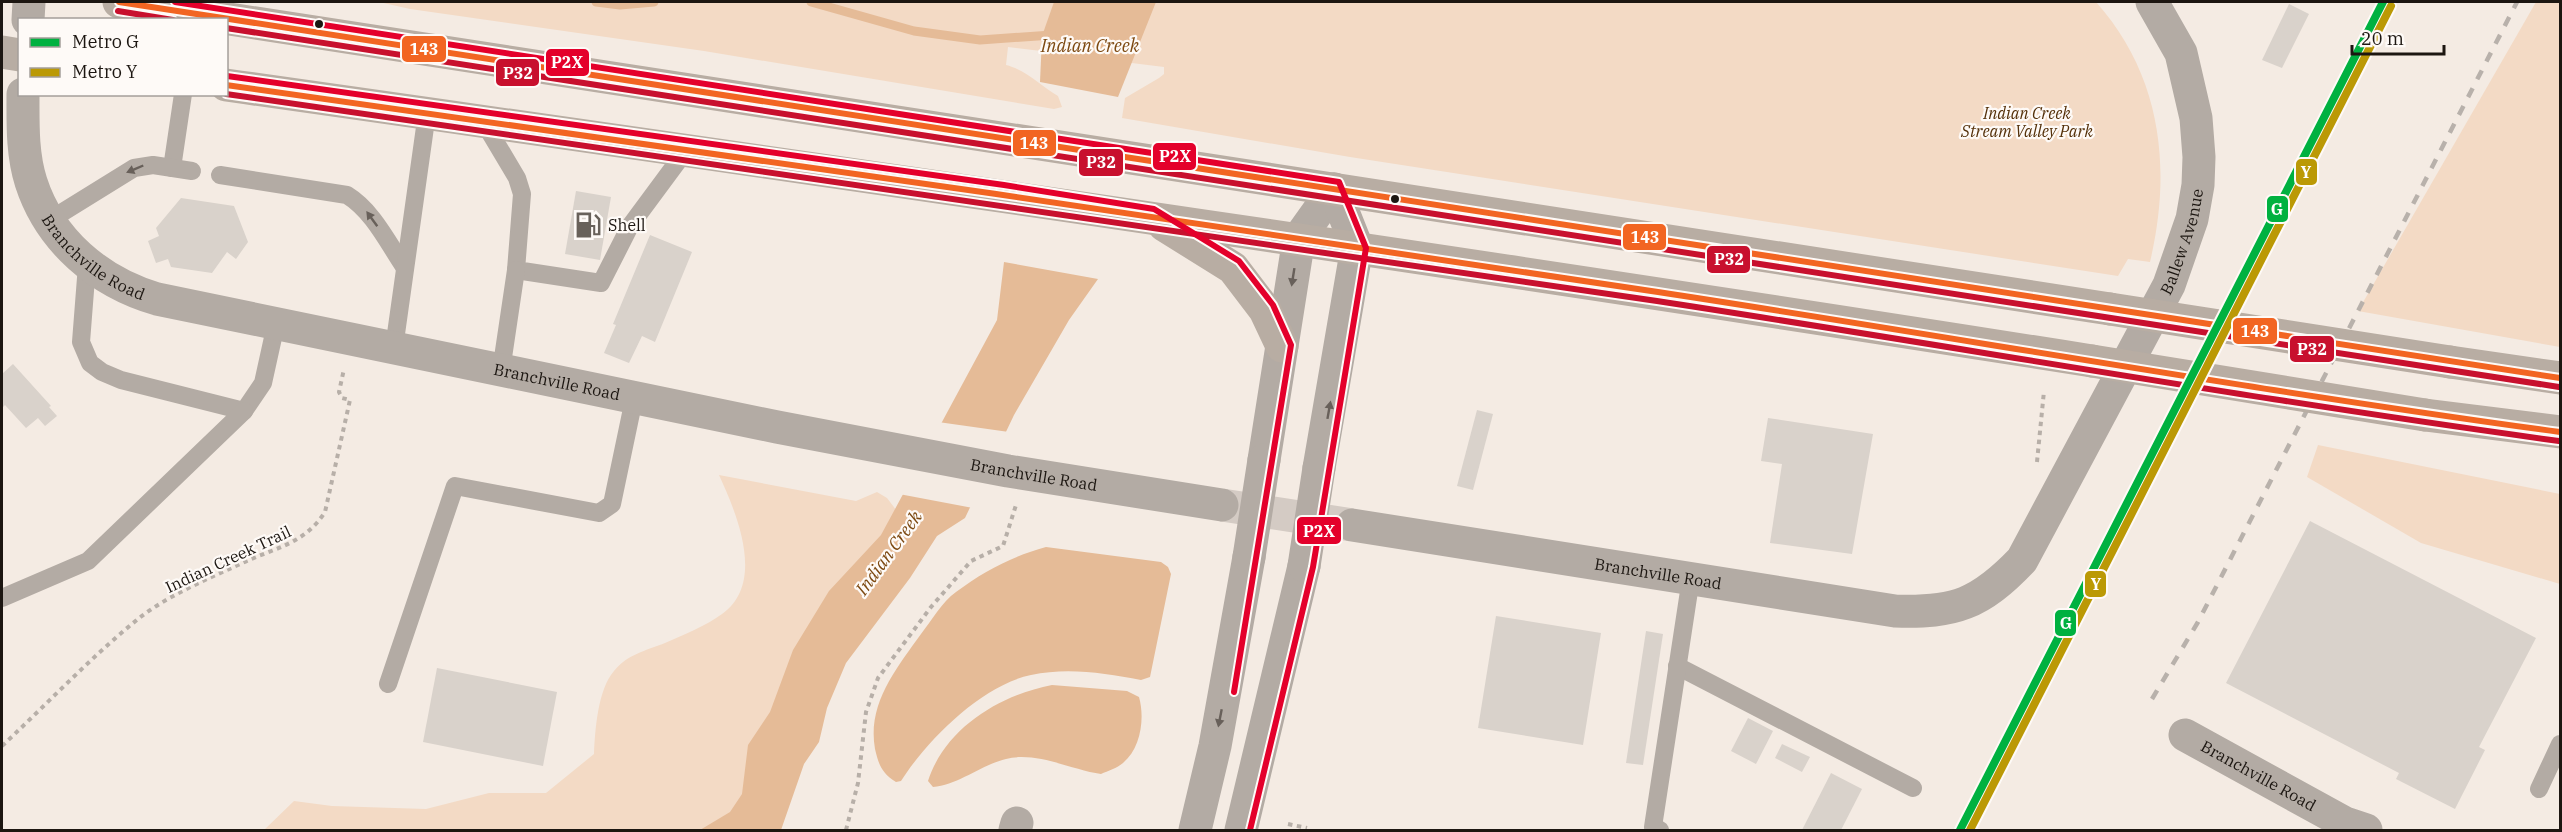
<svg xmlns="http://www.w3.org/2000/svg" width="2562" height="832" font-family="'IBM Plex Serif',serif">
  <rect width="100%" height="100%" fill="#f4ebe3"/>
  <g fill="#f3dac5">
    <path d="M 379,2 L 1093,2 L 1058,53 L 1008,47 L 1006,65 C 1026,70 1041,86 1058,96 L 1062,107 L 1054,109 L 704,51 L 410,9 Z"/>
    <path d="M 1111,2 L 2096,2 C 2162,76 2172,169 2150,262 L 2128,259 L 2118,276 L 1350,157 L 1122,118 L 1125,98 L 1159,78 L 1164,74 L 1164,67 L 1075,56 Z"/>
    <path d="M 2536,2 L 2560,2 L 2560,347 L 2358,311 Z"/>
    <path d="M 2318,445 L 2560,494 L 2560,584 L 2421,543 L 2307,477 Z"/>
    <path d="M 719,475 L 856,501 L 877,492 L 887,498 L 910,528 L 730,830 L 264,830 L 294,801 L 332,806 L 426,809 L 489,793 L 546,793 L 594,754 C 595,730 598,689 614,671 C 628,654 645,651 665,643 C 683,635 706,626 722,614 C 766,583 737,514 719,475 Z"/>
  </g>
  <g fill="#e5bb97">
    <path d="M 1054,2 L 1156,2 L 1118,97 L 1040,82 L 1042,36 Z"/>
    <path d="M 1004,262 L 1098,279 L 1069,320 L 1014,415 L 965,518 L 937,536 L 910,578 L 846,663 L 827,708 L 819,742 L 804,764 L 781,830 L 700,830 L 730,812 L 742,794 L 748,745 L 770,712 L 793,650 L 829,591 L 881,535 L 997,320 Z"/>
    <path d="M 1046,547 L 1161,562 L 1168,567 L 1171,574 L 1150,677 L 1141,680 C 1105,673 1067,667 1031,675 C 982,685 927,740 901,781 L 896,782 C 882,773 879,766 875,749 C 867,704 896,669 921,634 C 932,620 942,602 956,592 C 984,571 1013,556 1046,547 Z"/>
    <path d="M 1052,685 L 1127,691 L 1139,697 C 1145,718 1141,748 1123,763 C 1117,768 1108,771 1101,774 C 1072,770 1036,751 1006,759 C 981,765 958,785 933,787 L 928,781 C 945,728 1000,695 1052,685 Z"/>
  </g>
  <path fill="#f4ebe3" d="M 938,422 L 1009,432 L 973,508 L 899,494 Z"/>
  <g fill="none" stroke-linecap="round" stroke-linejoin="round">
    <g stroke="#e5bb97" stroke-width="9">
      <path d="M 596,2 L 620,5 L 654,2"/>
      <path d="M 811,2 L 914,31 L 980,40 L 1052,35"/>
    </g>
  </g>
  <g fill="#d9d2cb">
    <path d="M 2289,4 L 2309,14 L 2282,68 L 2262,60 Z"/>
    <path d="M 576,191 L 611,197 L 600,260 L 565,254 Z"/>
    <path d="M 181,198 L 234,206 L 248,242 L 236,259 L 227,252 L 212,273 L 171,267 L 168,259 L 156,263 L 148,241 L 159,236 L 156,228 Z"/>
    <path d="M 650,235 L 692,252 L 655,342 L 642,336 L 629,363 L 604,353 L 616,325 L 613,324 Z"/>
    <path d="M 13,364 L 51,406 L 49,407 L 57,416 L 45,426 L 38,418 L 26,428 L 5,405 L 2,408 L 2,374 Z"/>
    <path d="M 1477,410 L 1493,414 L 1473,490 L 1457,486 Z"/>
    <path d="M 1768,418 L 1873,434 L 1852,554 L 1770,543 L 1782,464 L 1761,461 Z"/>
    <path d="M 2310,521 L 2536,638 L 2479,747 L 2485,750 L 2455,809 L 2396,779 L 2399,773 L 2226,683 Z"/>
    <path d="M 1496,616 L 1601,633 L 1583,745 L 1478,728 Z"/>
    <path d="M 1646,631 L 1663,634 L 1643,765 L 1626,763 Z"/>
    <path d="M 437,668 L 557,692 L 543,766 L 423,742 Z"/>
    <path d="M 1748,718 L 1773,731 L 1756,764 L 1731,751 Z"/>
    <path d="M 1782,744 L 1810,757 L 1802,772 L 1775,758 Z"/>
    <path d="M 1831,773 L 1862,789 L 1841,830 L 1802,830 Z"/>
  </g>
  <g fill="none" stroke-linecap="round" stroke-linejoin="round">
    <path stroke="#d4cbc4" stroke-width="33" stroke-dasharray="33 16" stroke-linecap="butt" d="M 1222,505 L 1352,525"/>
    <g stroke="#b7afa8" stroke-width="4" stroke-dasharray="4.5 4.5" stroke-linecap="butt">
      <path d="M 2037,462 L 2044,391"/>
      <path d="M 2,746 C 47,704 90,658 138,619 C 167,596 205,580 238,565 C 272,548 303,546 325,512 L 350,400 L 342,398 L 339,392 L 344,369"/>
      <path d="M 1288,824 L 1307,828"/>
      <path d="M 846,830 L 858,783 L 866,712 L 878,678 L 931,607 L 971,561 L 1003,546 L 1016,505"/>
    </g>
    <g stroke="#b3aba4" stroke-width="18">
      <path d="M 483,121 L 517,178 L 522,194 L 516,270 L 601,283 L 630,226 L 687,149"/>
      <path d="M 172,168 L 183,94"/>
      <path d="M 220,175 L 347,195 C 373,211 388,243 405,268"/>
      <path d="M 50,220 L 134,168 L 153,165 L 192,171"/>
      <path d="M 87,265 L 81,342 L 90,363 L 102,372 L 121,380 L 244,411 L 263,383 L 276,324"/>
      <path d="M 394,348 L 427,113"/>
      <path d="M 501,371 L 516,270"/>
      <path d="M 2,598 L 88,561 L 244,411"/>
      <path d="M 1677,666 L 1913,788"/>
      <path d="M 388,684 L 455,486 L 599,513 L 612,504 L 634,399"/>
      <path d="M 2539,789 L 2560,744"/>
      <path d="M 1660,830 L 1653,827 L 1691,578"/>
    </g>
    <g stroke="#b3aba4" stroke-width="33">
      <path d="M 28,20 L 29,2"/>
      <path id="s1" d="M 23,94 C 23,123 22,154 31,182 C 50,241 99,282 157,299 L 777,427 L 1008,471 L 1222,505"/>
      <path d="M 1264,460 L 1299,238 L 1334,189"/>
      <path d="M 1319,468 L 1357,247 L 1334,189"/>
      <path id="s2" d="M 1352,525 L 1895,611 C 1955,613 1980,604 2022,560 L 2169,285 L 2192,219 L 2198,185 L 2199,157 L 2196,118 L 2181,53 L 2152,2"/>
      <path id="s3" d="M 2185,735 L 2345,823 L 2366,830"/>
      <path d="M 1015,830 L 1017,823"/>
      <path d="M 1195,830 L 1215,746 L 1249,557"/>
      <path d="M 1241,830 L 1304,566"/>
    </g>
    <g stroke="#b8ada3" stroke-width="33">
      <path d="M 119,2 L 2110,309"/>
      <path d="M 2,52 L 20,55"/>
      <path d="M 226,85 C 849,173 1471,263 2092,361"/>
      <path d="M 1164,225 L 1233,268 L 1265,310 L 1282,346"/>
      <path d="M 2450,362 L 2560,378"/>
      <path d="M 2425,415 L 2560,432"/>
    </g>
    <path stroke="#b8b1ab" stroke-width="4.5" stroke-dasharray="10 10" stroke-linecap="butt" d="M 2152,699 L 2198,622 L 2517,2"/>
    <g stroke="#b3aba4" stroke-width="33">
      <path d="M 1249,557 L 1264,460"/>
      <path d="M 1304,566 L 1319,468"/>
    </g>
    <g stroke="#b8ada3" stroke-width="33">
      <path d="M 2110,309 L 2450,362"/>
      <path d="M 2092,361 L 2425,415"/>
    </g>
    <g stroke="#fefaf7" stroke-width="10">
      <g id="bus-1">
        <path d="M 119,2 L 2560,378"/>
        <path d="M 226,85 C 704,152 1181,219 1658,292 C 1959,338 2258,391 2560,432"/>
      </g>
    </g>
    <g stroke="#fefaf7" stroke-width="10">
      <g id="bus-2">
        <path d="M 118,11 L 173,20"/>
        <path d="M 226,28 L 2559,387"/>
        <path d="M 226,94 C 704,161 1181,228 1657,301 C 1958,347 2257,400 2559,441"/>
      </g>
    </g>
    <g stroke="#fefaf7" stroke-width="10">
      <g id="bus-3">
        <path d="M 175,2 L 1339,182 L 1366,248 L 1313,567 L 1250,830"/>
        <path d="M 227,76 L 1004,185 L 1154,209 L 1239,261 L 1273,305 L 1291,345 L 1234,692"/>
      </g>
    </g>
    <use href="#bus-1" stroke="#f26522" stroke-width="6"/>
    <use href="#bus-2" stroke="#c8102e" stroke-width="6"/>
    <use href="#bus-3" stroke="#e4002b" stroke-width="6"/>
    <g stroke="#fefaf7" stroke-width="12">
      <path id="metro-1" d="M 1960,830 L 2383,2"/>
    </g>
    <g stroke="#fefaf7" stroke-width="12">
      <path id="metro-2" d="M 1970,830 L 2391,6"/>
    </g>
    <use href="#metro-1" stroke="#00b140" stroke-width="8"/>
    <use href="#metro-2" stroke="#bb9905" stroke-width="8"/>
  </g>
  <defs><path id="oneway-solid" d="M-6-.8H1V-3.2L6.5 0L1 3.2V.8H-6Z" transform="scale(1.5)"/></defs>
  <g fill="#68605a">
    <use href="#oneway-solid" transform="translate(135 169) rotate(157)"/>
    <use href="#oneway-solid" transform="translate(372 219) rotate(-126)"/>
    <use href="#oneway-solid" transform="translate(1293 277) rotate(99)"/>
    <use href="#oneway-solid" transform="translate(1329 410) rotate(-80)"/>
    <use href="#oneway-solid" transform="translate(1220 718) rotate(101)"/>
  </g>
  <defs>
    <g id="fuel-bare" transform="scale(2.07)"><path d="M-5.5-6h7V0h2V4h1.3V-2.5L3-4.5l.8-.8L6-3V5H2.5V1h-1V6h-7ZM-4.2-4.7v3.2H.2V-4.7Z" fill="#68615a" stroke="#fefaf7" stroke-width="2.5" paint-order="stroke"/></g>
  </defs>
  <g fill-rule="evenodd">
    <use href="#fuel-bare" x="588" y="225"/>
  </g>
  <g fill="#1c1611" stroke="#fefaf7" stroke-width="2">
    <circle cx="319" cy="24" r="5"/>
    <circle cx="1395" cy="199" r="5"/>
  </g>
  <g text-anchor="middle" stroke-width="4.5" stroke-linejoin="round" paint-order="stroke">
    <g font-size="16" font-style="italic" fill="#543009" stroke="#fefaf7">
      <text x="2027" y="119">Indian Creek<tspan x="2027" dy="18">Stream Valley Park</tspan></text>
    </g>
    <g font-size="16" fill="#1c1611" stroke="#fefaf7" text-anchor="start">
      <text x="608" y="231">Shell</text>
    </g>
    <g font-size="16" fill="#1c1611" stroke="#fefaf7">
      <text dy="6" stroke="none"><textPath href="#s2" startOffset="1050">Ballew Avenue</textPath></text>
      <text dy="6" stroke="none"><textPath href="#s1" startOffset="190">Branchville Road</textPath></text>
      <text dy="6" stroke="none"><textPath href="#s1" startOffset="676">Branchville Road</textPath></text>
      <text dy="6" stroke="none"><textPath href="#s1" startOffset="1162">Branchville Road</textPath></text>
      <text transform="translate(228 559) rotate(-25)" y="6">Indian Creek Trail</text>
      <text dy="6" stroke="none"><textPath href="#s2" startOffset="310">Branchville Road</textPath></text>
      <text dy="6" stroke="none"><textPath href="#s3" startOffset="84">Branchville Road</textPath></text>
    </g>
    <g font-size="18" font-style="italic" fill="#7d4911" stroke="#fefaf7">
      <text x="1090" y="52">Indian Creek</text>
      <text transform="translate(889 553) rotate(-54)" y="6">Indian Creek</text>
    </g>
  </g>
  <g stroke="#fefaf7" stroke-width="2">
    <rect x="401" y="35" width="46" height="28" rx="6" fill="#f26522"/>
    <rect x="545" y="48" width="45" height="29" rx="6" fill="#e4002b"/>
    <rect x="495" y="58" width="45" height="29" rx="6" fill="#c8102e"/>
    <rect x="1012" y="129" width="45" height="28" rx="6" fill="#f26522"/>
    <rect x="1152" y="142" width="45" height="29" rx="6" fill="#e4002b"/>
    <rect x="1078" y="148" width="46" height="29" rx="6" fill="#c8102e"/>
    <rect x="2295" y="158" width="23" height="28" rx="6" fill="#bb9905"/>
    <rect x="2266" y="195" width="23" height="28" rx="6" fill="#00b140"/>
    <rect x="1622" y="223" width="45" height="28" rx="6" fill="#f26522"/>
    <rect x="1706" y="245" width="45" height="29" rx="6" fill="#c8102e"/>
    <rect x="2232" y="317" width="46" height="28" rx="6" fill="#f26522"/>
    <rect x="2289" y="335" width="46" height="28" rx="6" fill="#c8102e"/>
    <rect x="1296" y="516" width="46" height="29" rx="6" fill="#e4002b"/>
    <rect x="2084" y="570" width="23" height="28" rx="6" fill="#bb9905"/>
    <rect x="2054" y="609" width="23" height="28" rx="6" fill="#00b140"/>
  </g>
  <g font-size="16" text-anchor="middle" font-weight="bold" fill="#fff">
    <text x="424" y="55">143</text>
    <text x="567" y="68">P2X</text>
    <text x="518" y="79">P32</text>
    <text x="1034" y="149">143</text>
    <text x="1175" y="162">P2X</text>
    <text x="1101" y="168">P32</text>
    <text x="2306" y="178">Y</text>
    <text x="2277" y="215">G</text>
    <text x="1645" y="243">143</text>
    <text x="1729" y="265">P32</text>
    <text x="2255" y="337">143</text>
    <text x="2312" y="355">P32</text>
    <text x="1319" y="537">P2X</text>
    <text x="2096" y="590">Y</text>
    <text x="2066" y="629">G</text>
  </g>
  <rect width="2562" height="832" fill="none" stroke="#1c1611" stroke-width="6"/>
  <rect x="18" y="18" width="210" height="78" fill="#fefaf7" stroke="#a49f9b" stroke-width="1.5"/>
  <rect x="30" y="38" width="30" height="9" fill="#00b140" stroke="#a49f9b" stroke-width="1.5"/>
  <text x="72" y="48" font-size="18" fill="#1c1611">Metro G</text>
  <rect x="30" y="68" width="30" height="9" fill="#bb9905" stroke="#a49f9b" stroke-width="1.5"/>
  <text x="72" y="78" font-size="18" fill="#1c1611">Metro Y</text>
  <path d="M2352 45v9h92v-9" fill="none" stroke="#1c1611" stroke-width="3"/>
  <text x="2361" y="45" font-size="18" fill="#1c1611" stroke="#fefaf7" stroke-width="4.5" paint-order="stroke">20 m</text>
</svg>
